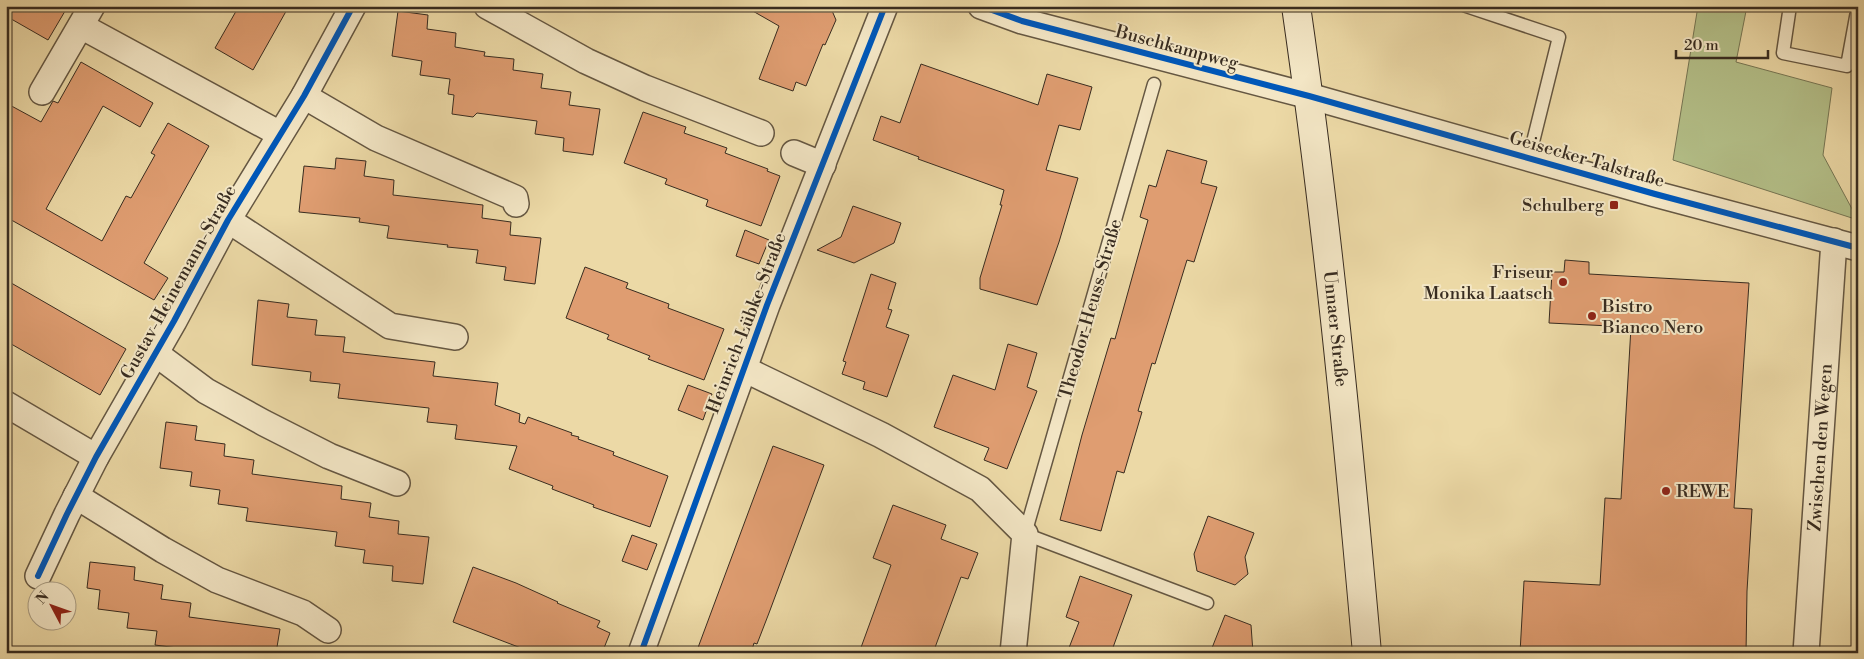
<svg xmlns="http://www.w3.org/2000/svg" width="1864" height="659" font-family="'Libre Bodoni',serif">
  <rect width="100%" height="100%" fill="#ecd9a6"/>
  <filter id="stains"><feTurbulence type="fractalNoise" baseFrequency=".004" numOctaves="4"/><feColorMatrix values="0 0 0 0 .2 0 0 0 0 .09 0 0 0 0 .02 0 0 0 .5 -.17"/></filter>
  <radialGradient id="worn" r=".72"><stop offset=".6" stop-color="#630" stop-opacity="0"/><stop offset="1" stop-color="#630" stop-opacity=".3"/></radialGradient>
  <path fill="#b4c089" stroke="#767654" d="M 1698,6 L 1747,6 L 1736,62 L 1832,88 L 1823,155 L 1858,220 L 1673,160 Z"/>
  <g fill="#df9d71" stroke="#382c20">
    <path d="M 6,6 L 68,6 L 48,40 L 6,16 Z"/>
    <path d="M 239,6 L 289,6 L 253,70 L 215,48 Z"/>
    <path d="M 744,6 L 830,6 L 836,20 L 825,45 L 823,44 L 806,86 L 796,82 L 793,91 L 759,79 L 779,26 Z"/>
    <path d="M 398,11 L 428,15 L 427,29 L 456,33 L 455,47 L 485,52 L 484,56 L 514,59 L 513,70 L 543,74 L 541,88 L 571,92 L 569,105 L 600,109 L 593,155 L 563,151 L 564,138 L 535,134 L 537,121 L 477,113 L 473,117 L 452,114 L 454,95 L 448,94 L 450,79 L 420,75 L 422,61 L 392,56 Z"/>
    <path d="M 81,62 L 153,103 L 140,127 L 103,106 L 46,209 L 102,241 L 126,196 L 131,198 L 155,155 L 151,153 L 168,123 L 209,146 L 144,263 L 168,278 L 154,300 L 6,217 L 6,103 L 41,122 L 53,101 L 58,103 Z"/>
    <path d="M 921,64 L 1038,105 L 1047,74 L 1092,87 L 1080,130 L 1059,125 L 1046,170 L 1078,178 L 1059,242 L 1037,305 L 980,289 L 980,278 L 1002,205 L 1000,205 L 1004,190 L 918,159 L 919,157 L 873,140 L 881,116 L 900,123 Z"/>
    <path d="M 643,112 L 686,127 L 684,133 L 727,148 L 725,153 L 768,169 L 767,171 L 780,176 L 761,226 L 706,206 L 708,200 L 665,184 L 667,179 L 624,163 Z"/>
    <path d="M 1167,150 L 1207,161 L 1201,183 L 1217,187 L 1194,262 L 1187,260 L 1155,364 L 1152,363 L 1138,411 L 1142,412 L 1124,473 L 1117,471 L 1101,531 L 1060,520 L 1082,435 L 1111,338 L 1115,339 L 1148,220 L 1140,217 L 1149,185 L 1156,187 Z"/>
    <path d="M 336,158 L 366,161 L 364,176 L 394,180 L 393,195 L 483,205 L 482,218 L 511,222 L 510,235 L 541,238 L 535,284 L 504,280 L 506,267 L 476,263 L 478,250 L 447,247 L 448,245 L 387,238 L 389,226 L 359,222 L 360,218 L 299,212 L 304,166 L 335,169 Z"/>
    <path d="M 853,206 L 901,223 L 894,243 L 854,263 L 817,250 L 841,237 Z"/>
    <path d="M 745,230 L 769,240 L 759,264 L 736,256 Z"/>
    <path d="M 1565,260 L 1589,262 L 1589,274 L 1749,283 L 1734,508 L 1752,509 L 1747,591 L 1746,653 L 1520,653 L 1524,581 L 1600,585 L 1605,498 L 1621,499 L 1631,327 L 1549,323 L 1552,272 L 1564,272 Z"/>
    <path d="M 585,267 L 628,283 L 626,288 L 669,304 L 668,308 L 724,329 L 704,380 L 648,359 L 650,356 L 607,339 L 609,335 L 566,318 Z"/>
    <path d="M 871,274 L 896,283 L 888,309 L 892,310 L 886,327 L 909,335 L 887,397 L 863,389 L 865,382 L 842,374 L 846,362 L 843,361 Z"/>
    <path d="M 6,280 L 126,349 L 100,395 L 6,341 Z"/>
    <path d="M 258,300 L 289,304 L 287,317 L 317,320 L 315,335 L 345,337 L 343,352 L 435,362 L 433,376 L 498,383 L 495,405 L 520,414 L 519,422 L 525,424 L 528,417 L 572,433 L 571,435 L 579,437 L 578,439 L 614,452 L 613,455 L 668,476 L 650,527 L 593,507 L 594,505 L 552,489 L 553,486 L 509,469 L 517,446 L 455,439 L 457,425 L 427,422 L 429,408 L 338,398 L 340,384 L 310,381 L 311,372 L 252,365 Z"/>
    <path d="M 1008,344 L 1037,353 L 1027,387 L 1037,391 L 1007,469 L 984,460 L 989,448 L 934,427 L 953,375 L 995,390 Z"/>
    <path d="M 688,385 L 712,394 L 703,420 L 678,410 Z"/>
    <path d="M 166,422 L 197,426 L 195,440 L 225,444 L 224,456 L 254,460 L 252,474 L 342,486 L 341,499 L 371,503 L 369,517 L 399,521 L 398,534 L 429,537 L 423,584 L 392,581 L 393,566 L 363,563 L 365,550 L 335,546 L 337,532 L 246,521 L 248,508 L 218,504 L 220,490 L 190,486 L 192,472 L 160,468 Z"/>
    <path d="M 773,446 L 824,465 L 769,613 L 757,644 L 754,643 L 751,653 L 696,653 Z"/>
    <path d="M 893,505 L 946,525 L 941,539 L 978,553 L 968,579 L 961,577 L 933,653 L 859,653 L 891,565 L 873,558 Z"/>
    <path d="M 1208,516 L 1254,533 L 1245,557 L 1248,574 L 1235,585 L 1197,571 L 1194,554 Z"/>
    <path d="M 632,535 L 657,544 L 647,570 L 622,561 Z"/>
    <path d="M 90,562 L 135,567 L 134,580 L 163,585 L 161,599 L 191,603 L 189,617 L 280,629 L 276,653 L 184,653 L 185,649 L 155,645 L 157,631 L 127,628 L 129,613 L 98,609 L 100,590 L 87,588 Z"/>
    <path d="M 473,567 L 516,583 L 558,602 L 557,603 L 600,621 L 597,627 L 610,633 L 602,653 L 534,653 L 453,622 Z"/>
    <path d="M 1080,576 L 1132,595 L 1111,653 L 1067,653 L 1079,622 L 1066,617 Z"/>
    <path d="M 1225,615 L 1251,625 L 1253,653 L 1210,653 Z"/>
  </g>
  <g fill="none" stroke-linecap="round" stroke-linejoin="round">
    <g stroke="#655742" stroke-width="15">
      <g id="service">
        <path d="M 1466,6 L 1559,37 L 1529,158"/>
        <path d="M 1790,6 L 1783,53 L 1847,66 L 1858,6"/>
        <path d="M 1154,84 L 1025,534 L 1207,603"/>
      </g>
    </g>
    <g stroke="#655742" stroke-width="28">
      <g id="minor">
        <path d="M 487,6 L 586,61 L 645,88 L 761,133"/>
        <path d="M 981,6 L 1022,21 L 1309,96 L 1655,194 L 1858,248"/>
        <path d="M 81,26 L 280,134"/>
        <path d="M 42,92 L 92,6"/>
        <path d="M 304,96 L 376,138 L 515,198 L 516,204"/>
        <path d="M 794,153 L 823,165"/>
        <path d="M 228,220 L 390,326 L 455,337"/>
        <path d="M 155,353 L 206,391 L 264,423 L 329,456 L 397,483"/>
        <path d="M 744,369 L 881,435 L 980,489 L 1025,534 L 1013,653"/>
        <path d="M 6,404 L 96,457"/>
        <path d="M 76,496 L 163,550 L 217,580 L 303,613 L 328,630"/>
        <path d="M 38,576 L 67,514 L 96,457 L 174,321 L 228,220 L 304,96 L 353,6"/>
        <path d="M 641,653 L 767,305 L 885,6"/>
        <path id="s1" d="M 1806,653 L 1834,241"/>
      </g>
    </g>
    <g stroke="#382c20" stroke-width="30">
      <g id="secondary">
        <path id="s2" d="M 1296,6 C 1327,221 1348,437 1367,653"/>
      </g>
    </g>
    <use href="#service" stroke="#f3e6c5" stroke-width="12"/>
    <use href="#minor" stroke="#f3e6c5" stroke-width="25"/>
    <use href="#secondary" stroke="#f3e6c5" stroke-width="28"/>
    <g stroke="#f3e6c5" stroke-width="9">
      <g id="cycleway">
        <path d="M 981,6 L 1022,21 L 1309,96 L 1655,194 L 1858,248"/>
        <path d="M 38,576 L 67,514 L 96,457 L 174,321 L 228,220 L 304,96 L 353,6"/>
        <path d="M 641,653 L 767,305 L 885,6"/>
      </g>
    </g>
    <use href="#cycleway" stroke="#0057b8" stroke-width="6"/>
  </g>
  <g fill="#8f2418" stroke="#f3e6c5" stroke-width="2">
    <rect x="1609" y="200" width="10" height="10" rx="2.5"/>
    <circle cx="1563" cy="282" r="5"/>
    <circle cx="1592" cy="316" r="5"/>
    <circle cx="1666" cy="491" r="5"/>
  </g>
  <g text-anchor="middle" stroke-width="4" stroke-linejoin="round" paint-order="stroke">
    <g font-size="18" fill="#382c20" stroke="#f3e6c5">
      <text transform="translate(1177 47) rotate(15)" y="6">Buschkampweg</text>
      <text transform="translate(1587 159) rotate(16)" y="6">Geisecker Talstraße</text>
      <text transform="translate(178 282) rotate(-61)" y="6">Gustav-Heinemann-Straße</text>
      <text transform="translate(1090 309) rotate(-74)" y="6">Theodor-Heuss-Straße</text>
      <text transform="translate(746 323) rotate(-69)" y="6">Heinrich-Lübke-Straße</text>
      <text dy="6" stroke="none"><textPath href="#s2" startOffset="325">Unnaer Straße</textPath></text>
      <text dy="6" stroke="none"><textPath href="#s1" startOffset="206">Zwischen den Wegen</textPath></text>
    </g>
    <g font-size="18" fill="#382c20" stroke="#f3e6c5" text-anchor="end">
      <text x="1604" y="211">Schulberg</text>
      <text x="1553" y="278">Friseur<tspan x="1553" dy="21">Monika Laatsch</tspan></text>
      <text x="1602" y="312" text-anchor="start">Bistro<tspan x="1602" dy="21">Bianco Nero</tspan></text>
      <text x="1676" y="497" text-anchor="start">REWE</text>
    </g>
  </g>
  <rect width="1864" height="659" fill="none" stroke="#ecd9a6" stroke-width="25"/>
  <rect x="8" y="8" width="1849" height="644" fill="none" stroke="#382c20" stroke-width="2.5"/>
  <rect x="12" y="12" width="1839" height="634" fill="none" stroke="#382c20"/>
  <g transform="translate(52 606) rotate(311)"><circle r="24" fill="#f3e6c5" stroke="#a89c83"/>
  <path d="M0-4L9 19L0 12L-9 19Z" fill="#8f2418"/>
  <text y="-8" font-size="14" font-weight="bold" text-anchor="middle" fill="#382c20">N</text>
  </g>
  <path d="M1676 50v8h92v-8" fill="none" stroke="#382c20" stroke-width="2.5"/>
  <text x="1684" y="50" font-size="15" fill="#382c20" stroke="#f3e6c5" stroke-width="4" paint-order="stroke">20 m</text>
  <rect width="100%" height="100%" filter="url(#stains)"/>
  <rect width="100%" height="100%" fill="url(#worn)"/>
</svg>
